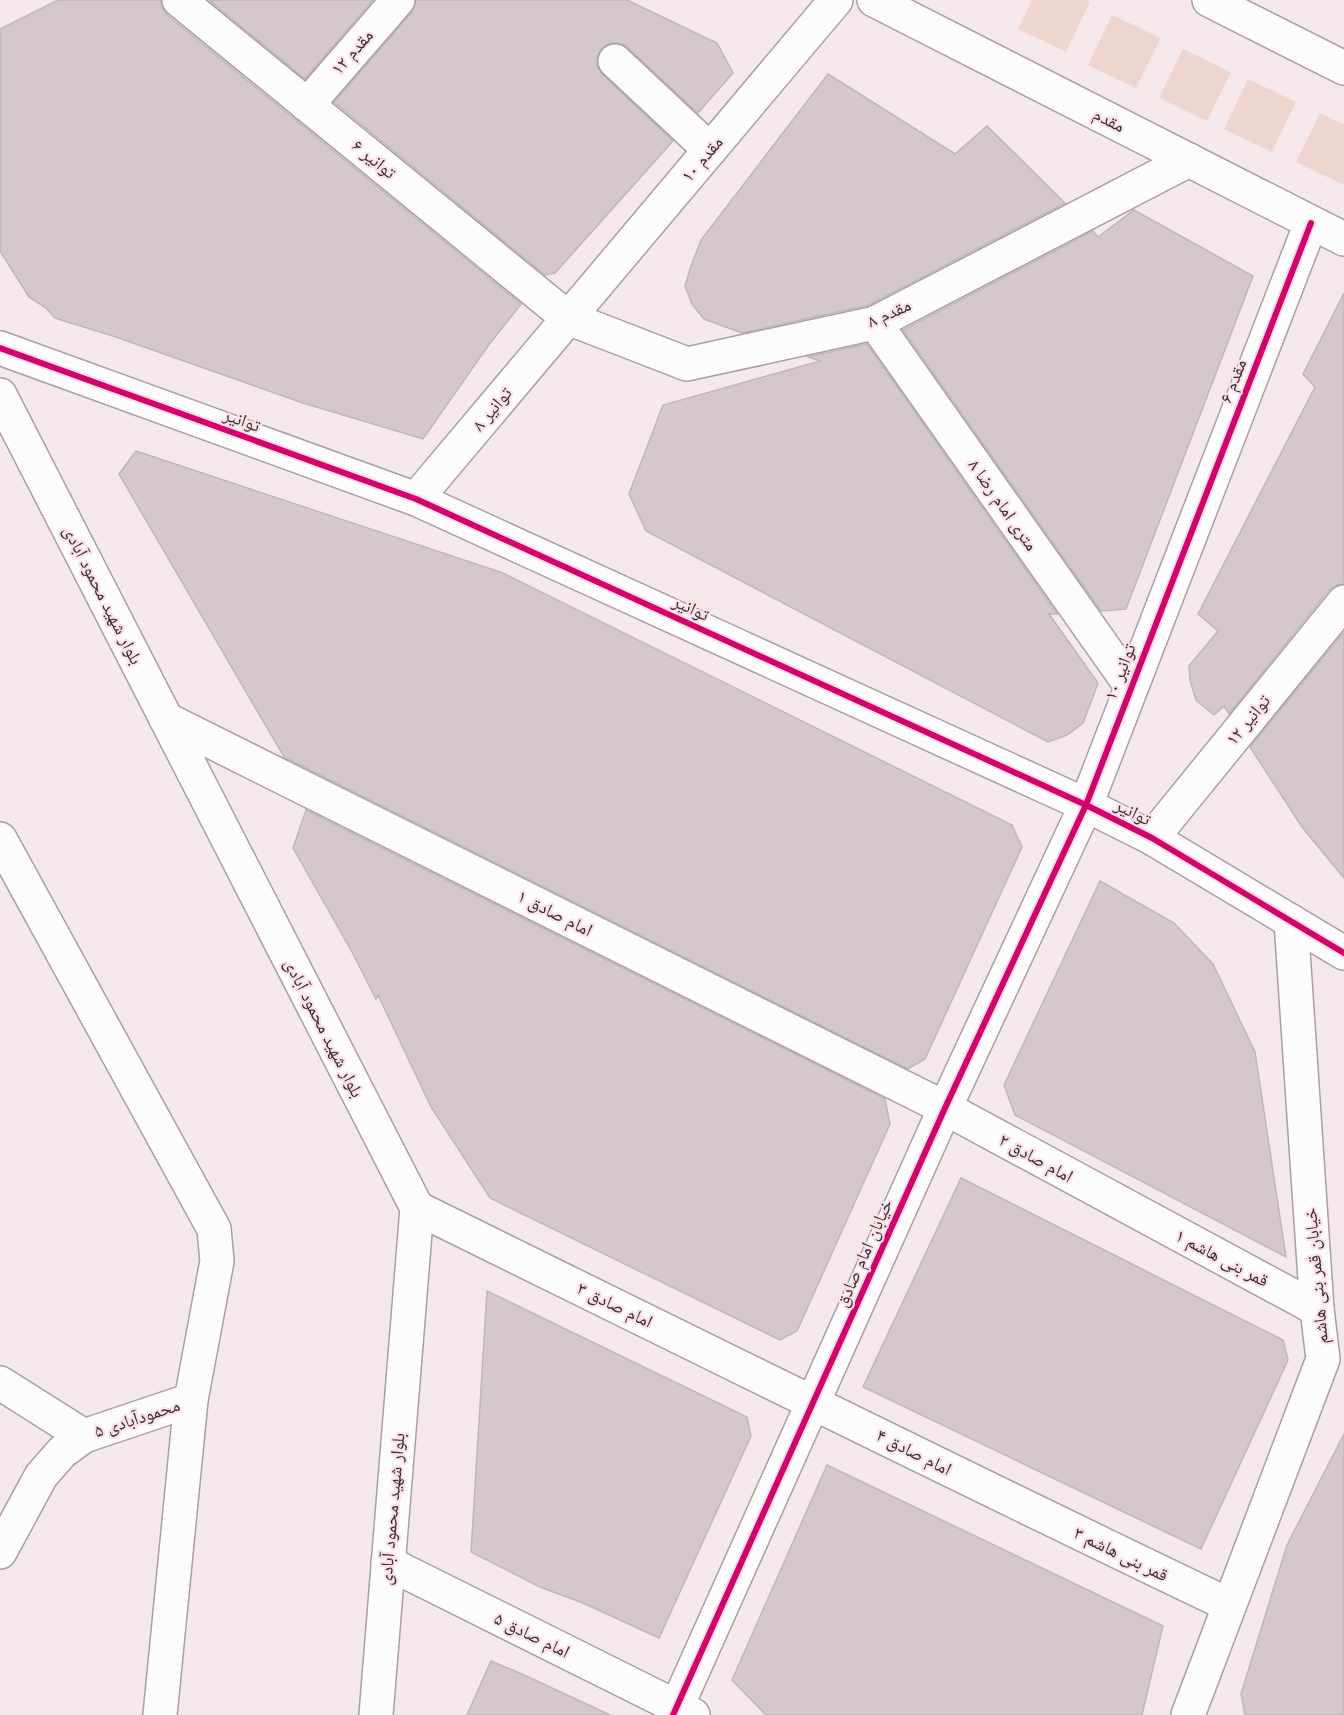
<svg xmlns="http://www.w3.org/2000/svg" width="1344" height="1715" font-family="'Fira Sans','Noto Naskh Arabic',sans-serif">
  <rect width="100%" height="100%" fill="#f4e8ea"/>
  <g fill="#edd5ce">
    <path d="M 1032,0 L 1086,0 L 1090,2 L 1066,52 L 1018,29 Z"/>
    <path d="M 1112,15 L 1161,38 L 1136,88 L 1088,65 Z"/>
    <path d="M 1183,49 L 1231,72 L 1207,121 L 1159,98 Z"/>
    <path d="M 1248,79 L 1296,102 L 1272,152 L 1224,129 Z"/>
    <path d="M 1320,113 L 1344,124 L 1344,185 L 1296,162 Z"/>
  </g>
  <g fill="#d4c8cd" stroke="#c1b6ba" stroke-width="1.5">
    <path d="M 58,0 L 161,0 L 162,7 L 167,15 L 521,304 L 488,346 L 423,439 L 303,403 L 116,337 L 55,318 L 46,308 L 29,297 L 0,251 L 0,29 Z"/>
    <path d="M 209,0 L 373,0 L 305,79 Z"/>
    <path d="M 416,0 L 627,0 L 717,43 L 733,73 L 698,113 L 627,47 L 620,43 L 610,43 L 602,48 L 597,57 L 597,66 L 602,74 L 673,141 L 555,273 L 545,275 L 334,102 L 412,12 Z"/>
    <path d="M 828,74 L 955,154 L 987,126 L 1065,203 L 869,305 L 742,333 L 704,319 L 692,304 L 685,286 L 691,266 L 701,240 Z"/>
    <path d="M 1134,210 L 1253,276 L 1126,609 L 1101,611 L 903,330 L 1093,231 L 1098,237 Z"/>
    <path d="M 1344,293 L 1344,584 L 1337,585 L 1329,590 L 1229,714 L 1224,706 L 1214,715 L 1196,700 L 1190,680 L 1189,666 L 1218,631 L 1198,614 L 1315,387 L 1303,374 Z"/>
    <path d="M 867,344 L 1057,614 L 1049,614 L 1098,683 L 1083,723 L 1067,735 L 1048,742 L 646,531 L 629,494 L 663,405 L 820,361 L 808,357 Z"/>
    <path d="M 136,451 L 503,573 L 1012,825 L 1022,847 L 925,1059 L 908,1069 L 284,757 L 119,474 Z"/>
    <path d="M 1344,632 L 1344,878 L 1302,827 L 1250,747 Z"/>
    <path d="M 306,810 L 885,1099 L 890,1124 L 797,1331 L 780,1340 L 490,1198 L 431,1107 L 378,995 L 376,999 L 352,952 L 293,848 Z"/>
    <path d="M 1100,881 L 1174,923 L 1213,964 L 1255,1052 L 1286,1257 L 1015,1115 L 1004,1085 Z"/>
    <path d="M 961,1178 L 1283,1340 L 1288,1360 L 1201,1549 L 863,1387 Z"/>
    <path d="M 487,1291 L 747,1417 L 751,1436 L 659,1638 L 583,1603 L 540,1587 L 471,1552 Z"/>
    <path d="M 1344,1434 L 1344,1715 L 1245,1715 L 1241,1694 L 1287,1545 Z"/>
    <path d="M 827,1465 L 1163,1626 L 1142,1715 L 766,1715 L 732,1680 Z"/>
    <path d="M 491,1661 L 522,1674 L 610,1715 L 467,1715 Z"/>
  </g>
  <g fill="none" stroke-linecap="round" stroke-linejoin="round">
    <g stroke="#aa9ea1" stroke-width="36">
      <g id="minor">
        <path d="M 179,0 L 568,318 L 687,364 L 875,323 L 1189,160"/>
        <path d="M 874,0 L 1344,239"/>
        <path d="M 1209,0 L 1344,68"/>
        <path d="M 615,61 L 710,150"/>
        <path d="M 307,105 L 398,0"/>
        <path d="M 875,323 L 1131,686"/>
        <path d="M 0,348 L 416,499 L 1086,805 L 1152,838 L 1344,953"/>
        <path d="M 0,395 L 417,1208 L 376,1715"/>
        <path d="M 416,499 L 836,0"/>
        <path d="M 166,719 L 945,1108 L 1317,1309"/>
        <path d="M 1152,838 L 1344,602"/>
        <path d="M 0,839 L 214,1229 L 217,1261 L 191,1400 L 160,1715"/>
        <path d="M 417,1208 C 687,1341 957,1475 1229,1605"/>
        <path d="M 0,1383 L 84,1436"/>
        <path d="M 0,1552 L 41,1476 L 62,1452 L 84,1436 L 191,1400"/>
        <path d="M 388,1563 L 693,1715"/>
        <path d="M 673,1715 L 945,1108 L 1086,805 L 1311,223"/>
        <path d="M 1188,1715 L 1323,1359 L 1317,1309 L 1291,921"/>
      </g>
    </g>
    <use href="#minor" stroke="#fdfcfc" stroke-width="33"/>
    <g stroke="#fae2e7" stroke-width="10">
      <g id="cycleway">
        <path d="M 0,348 L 416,499 L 1086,805 L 1152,838 L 1344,953"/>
        <path d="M 673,1715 L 945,1108 L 1086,805 L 1311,223"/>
      </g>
    </g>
    <use href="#cycleway" stroke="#d6006c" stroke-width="6"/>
  </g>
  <g text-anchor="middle" stroke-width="4.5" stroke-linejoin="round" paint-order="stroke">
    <g font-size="18" fill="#3a2b2e" stroke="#fae2e7">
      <text transform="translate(352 52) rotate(-49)" y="6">مقدم ۱۲</text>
      <text transform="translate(1109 120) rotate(27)" y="6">مقدم</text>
      <text transform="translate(374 159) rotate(39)" y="6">توانیر ۶</text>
      <text transform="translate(702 159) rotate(-50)" y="6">مقدم ۱۰</text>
      <text transform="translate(889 313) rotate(-24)" y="6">مقدم ۸</text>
      <text transform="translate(1233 381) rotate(-69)" y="6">مقدم ۶</text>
      <text transform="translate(492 409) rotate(-50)" y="6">توانیر ۸</text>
      <text transform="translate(242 420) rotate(20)" y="6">توانیر</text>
      <text transform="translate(1003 505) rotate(55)" y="6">۸ متری امام رضا</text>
      <text transform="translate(103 595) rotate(63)" y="6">بلوار شهید محمود آبادی</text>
      <text transform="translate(691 608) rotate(25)" y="6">توانیر</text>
      <text transform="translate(1120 672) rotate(-69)" y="6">توانیر ۱۰</text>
      <text transform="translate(1248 720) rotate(-51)" y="6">توانیر ۱۲</text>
      <text transform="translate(1133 812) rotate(27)" y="6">توانیر</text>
      <text transform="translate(555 913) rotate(27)" y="6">امام صادق ۱</text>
      <text transform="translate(324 1028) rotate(63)" y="6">بلوار شهید محمود آبادی</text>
      <text transform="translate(1036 1158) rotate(29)" y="6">امام صادق ۲</text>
      <text transform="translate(864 1253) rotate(-66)" y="6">خیابان امام صادق</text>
      <text transform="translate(1222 1258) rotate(28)" y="6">قمر بنی هاشم ۱</text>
      <text transform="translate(1316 1276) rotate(-95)" y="6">خیابان قمر بنی هاشم</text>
      <text transform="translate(615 1305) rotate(26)" y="6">امام صادق ۳</text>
      <text transform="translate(137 1418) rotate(-18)" y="6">محمودآبادی ۵</text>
      <text transform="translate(914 1452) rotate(27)" y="6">امام صادق ۴</text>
      <text transform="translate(392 1509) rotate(-85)" y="6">بلوار شهید محمود آبادی</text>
      <text transform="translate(1121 1554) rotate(26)" y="6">قمر بنی هاشم ۳</text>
      <text transform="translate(532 1635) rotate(26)" y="6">امام صادق ۵</text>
    </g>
  </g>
</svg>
